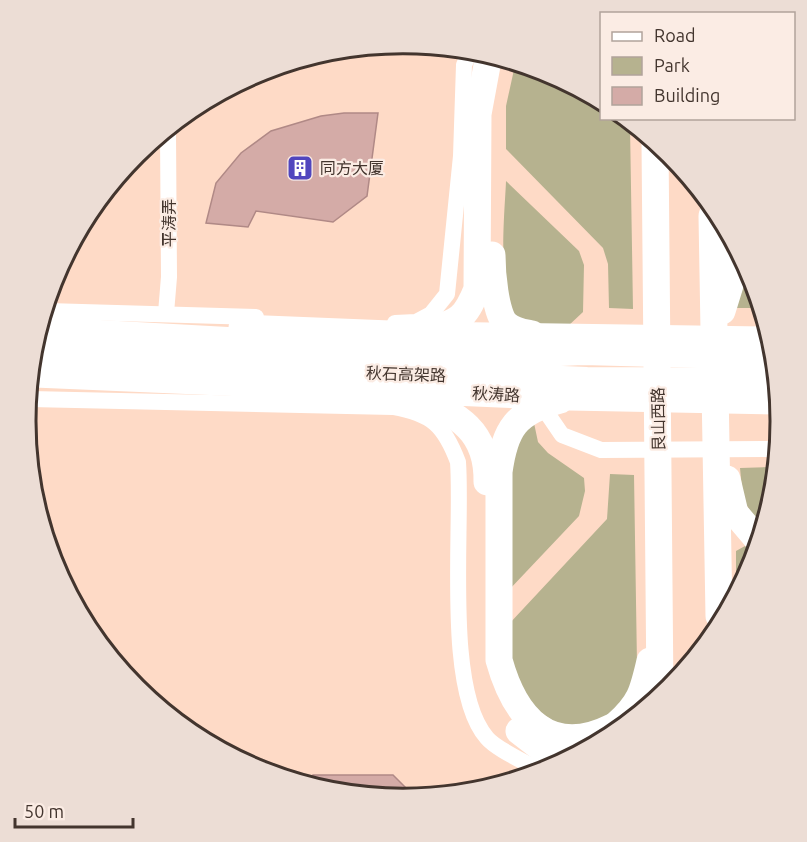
<svg xmlns="http://www.w3.org/2000/svg" width="807" height="842" font-family="Ubuntu,'Noto Sans SC',sans-serif">
  <rect width="100%" height="100%" fill="#fedac6"/>
  <g fill="#b6b28f">
    <path d="M 515,65 L 548,72 L 601,107 L 602,118 L 618,119 L 630,126 L 633,309 L 609,308 L 608,264 L 603,248 L 506,149 L 506,106 Z"/>
    <path d="M 506,181 L 579,251 L 584,265 L 583,312 L 567,327 C 555,327 535,330 525,325 C 494,310 505,212 506,181 Z"/>
    <path d="M 744,263 L 753,277 L 759,308 L 735,308 Z"/>
    <path d="M 534,423 L 538,442 L 548,453 L 584,478 L 585,491 L 579,516 L 508,591 L 506,485 L 516,439 Z"/>
    <path d="M 772,467 L 760,528 L 743,499 L 740,468 Z"/>
    <path d="M 610,474 L 634,475 L 637,664 L 628,705 L 592,726 L 559,725 L 530,705 L 510,662 L 509,624 L 607,519 Z"/>
    <path d="M 745,546 L 755,553 L 753,566 L 741,583 L 736,579 L 736,551 Z"/>
  </g>
  <g fill="#d4aba7" stroke="#b08986" stroke-width="1.5">
    <path d="M 344,113 L 378,113 L 367,196 L 333,222 L 256,211 L 248,227 L 206,223 L 216,183 L 241,153 L 271,131 L 321,116 Z"/>
    <path d="M 313,775 L 393,775 L 415,797 L 403,799 L 312,781 Z"/>
  </g>
  <g fill="none" stroke-linecap="round" stroke-linejoin="round">
    <g stroke="#fff" stroke-width="16">
      <path d="M 47,311 L 256,317"/>
      <path d="M 166,313 L 169,277 L 168,133"/>
      <path d="M 395,323 L 416,322 L 431,314 L 447,294 L 461,156 L 464,65 L 468,56"/>
      <path d="M 546,396 L 549,416 L 562,435 L 601,450 L 776,449"/>
      <path d="M 30,399 L 393,407 L 401,382"/>
      <path d="M 393,407 C 432,414 444,425 458,462 C 463,528 444,690 487,738 C 497,750 528,763 542,772"/>
    </g>
    <g stroke="#fff" stroke-width="27">
      <path d="M 655,143 L 660,695"/>
      <path d="M 712,216 L 719,616"/>
      <path d="M 492,255 C 492,270 495,314 506,324 C 513,331 522,332 532,334"/>
      <path d="M 722,311 L 739,256"/>
      <path d="M 242,328 L 415,335 L 765,340"/>
      <path d="M 429,331 C 459,321 465,319 477,289 L 478,114 L 488,60"/>
      <path d="M 35,374 L 569,397 L 778,401"/>
      <path d="M 412,394 C 456,415 488,428 487,482"/>
      <path d="M 560,400 C 516,412 505,428 499,472 L 499,660 C 515,718 550,758 612,727"/>
      <path d="M 727,479 L 735,513 L 758,540"/>
      <path d="M 616,725 C 640,704 643,692 650,661"/>
      <path d="M 519,731 L 545,751 L 563,760"/>
    </g>
    <g stroke="#fff" stroke-width="28">
      <path d="M 44,331 L 487,355 L 583,351 L 769,356"/>
      <path d="M 38,358 L 587,381 L 774,382"/>
    </g>
  </g>
  <defs>
    <g id="building-square" transform="scale(1.35)"><rect x="-9" y="-9" width="18" height="18" rx="4" fill="#5046be" stroke="#fbece4"/><path d="M-4-6H4V6H1V3H-1V6H-4ZM-2.5-4.3h1.7v1.8h-1.7ZM.8-4.3h1.7v1.8H.8ZM-2.5-1h1.7V.8h-1.7ZM.8-1h1.7V.8H.8Z" fill="#fff"/></g>
  </defs>
  <g fill-rule="evenodd">
    <use href="#building-square" x="300" y="168"/>
  </g>
  <g text-anchor="middle" stroke-width="4.5" stroke-linejoin="round" paint-order="stroke">
    <g font-size="16" fill="#43352e" stroke="#fbece4" text-anchor="start">
      <text x="320" y="174">同方大厦</text>
    </g>
    <g font-size="16" fill="#43352e" stroke="#fbece4">
      <text transform="translate(169 223) rotate(-90)" y="6">平涛弄</text>
      <text transform="translate(406 374) rotate(2)" y="6">秋石高架路</text>
      <text transform="translate(496 394) rotate(3)" y="6">秋涛路</text>
      <text transform="translate(658 419) rotate(-91)" y="6">艮山西路</text>
    </g>
  </g>
  <path d="M0 0H807V842H0ZM36 421a367 367 0 1 1 734 0a367 367 0 1 1-734 0Z" fill="#ecddd5" fill-rule="evenodd"/>
  <path fill="none" stroke="#43352e" stroke-width="3" d="M36 421a367 367 0 1 1 734 0a367 367 0 1 1-734 0Z"/>
  <rect x="600" y="12" width="195" height="108" fill="#fbece4" stroke="#b1a39b" stroke-width="1.5"/>
  <rect x="612" y="32" width="30" height="9" fill="#ffffff" stroke="#b1a39b" stroke-width="1.5"/>
  <text x="654" y="42" font-size="18" fill="#43352e">Road</text>
  <rect x="612" y="57" width="30" height="18" fill="#b6b28f" stroke="#b1a39b" stroke-width="1.5"/>
  <text x="654" y="72" font-size="18" fill="#43352e">Park</text>
  <rect x="612" y="87" width="30" height="18" fill="#d4aba7" stroke="#b1a39b" stroke-width="1.5"/>
  <text x="654" y="102" font-size="18" fill="#43352e">Building</text>
  <path d="M15 818v9h118v-9" fill="none" stroke="#43352e" stroke-width="3"/>
  <text x="24" y="818" font-size="18" fill="#43352e" stroke="#fbece4" stroke-width="4.5" paint-order="stroke">50 m</text>
</svg>
